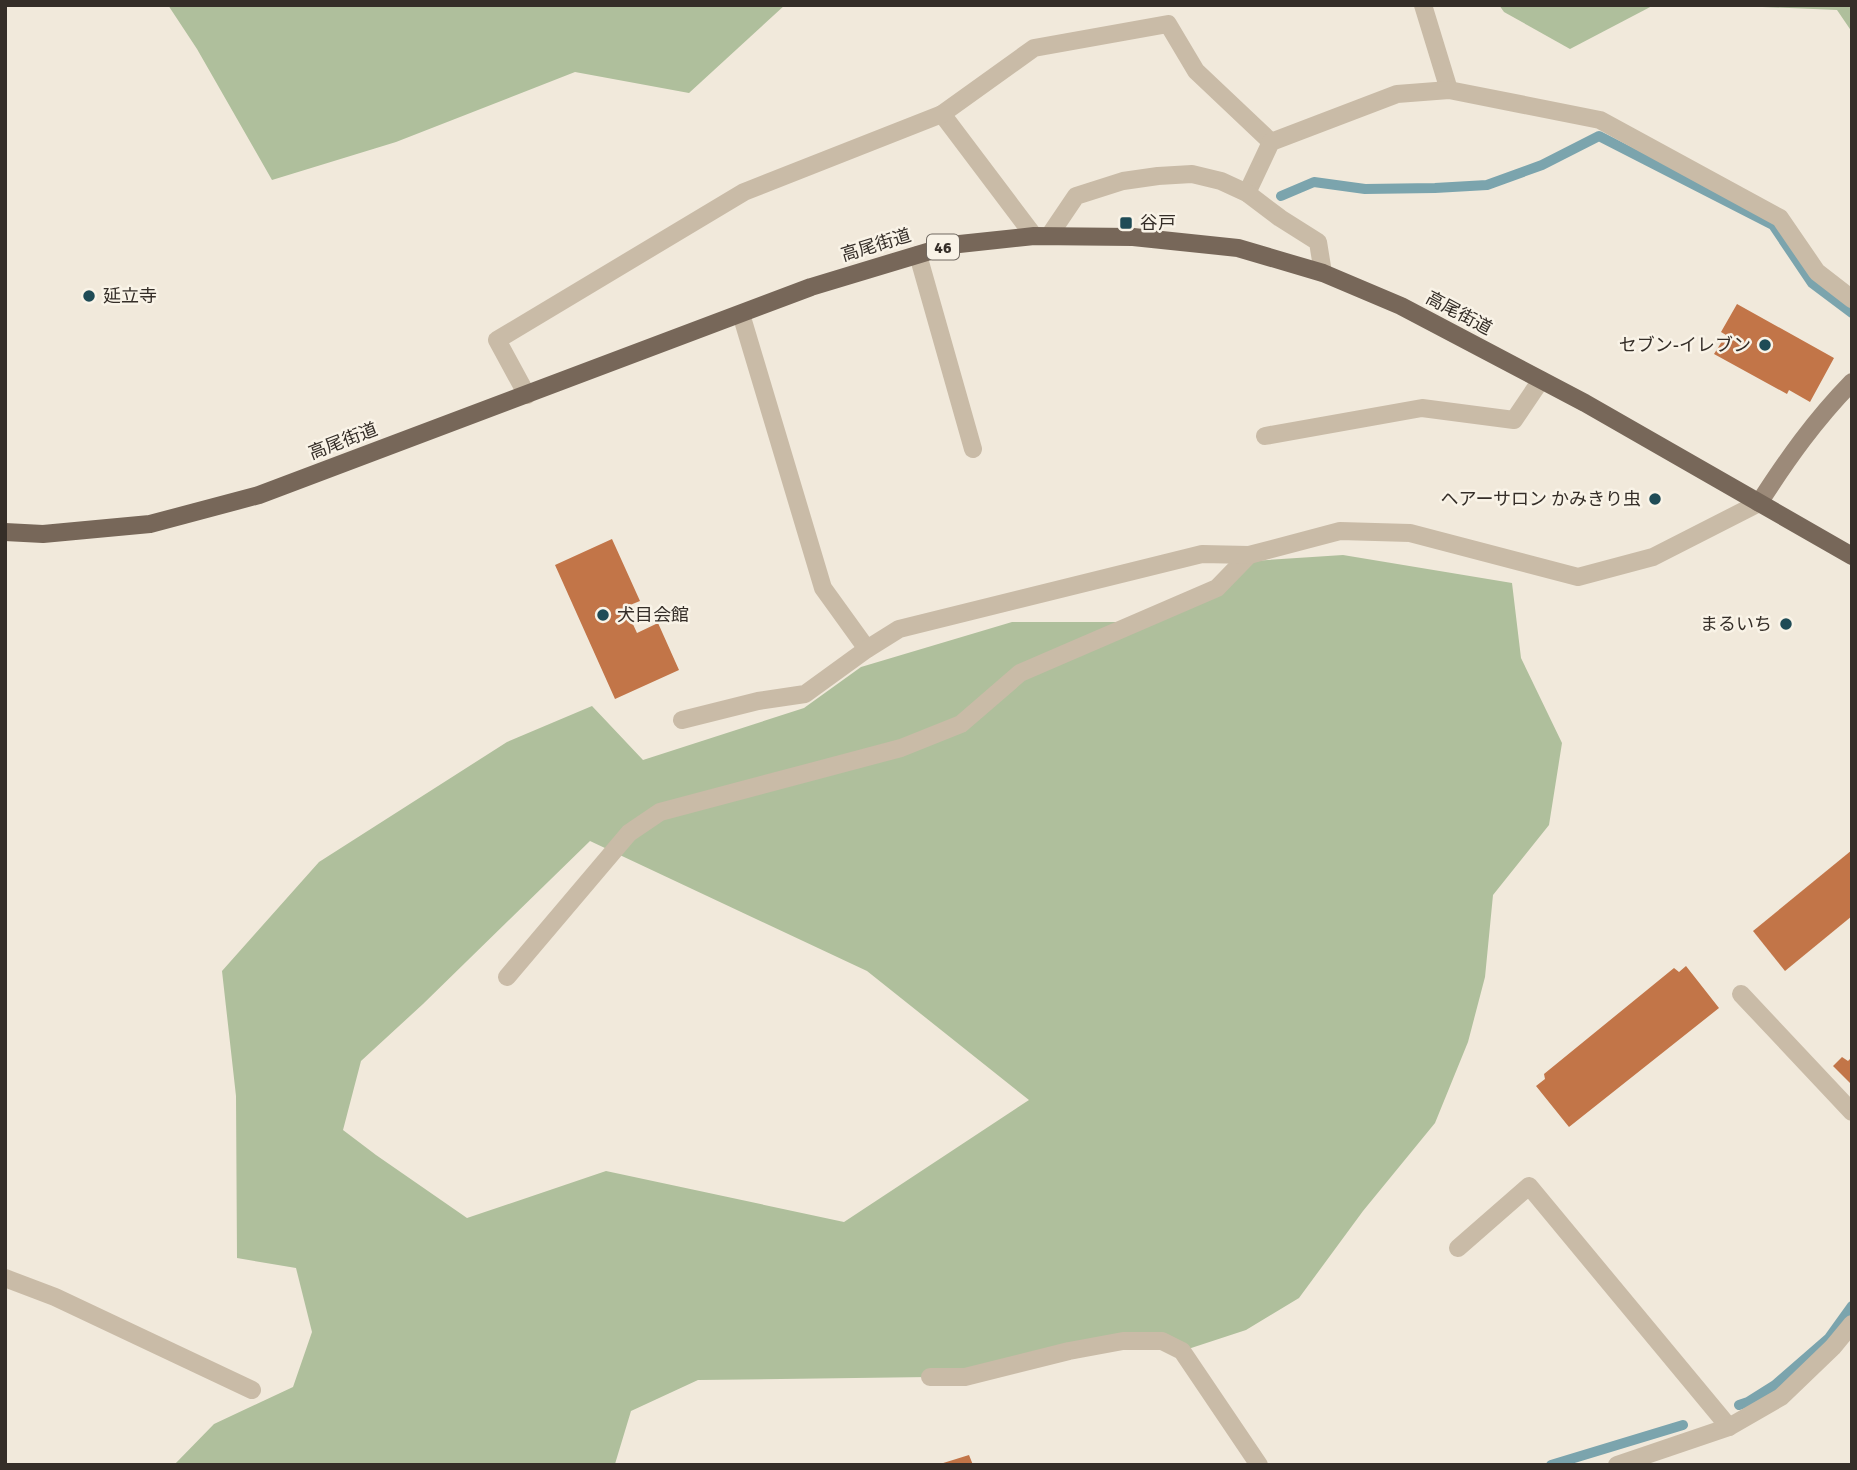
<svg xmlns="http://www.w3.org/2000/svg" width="1857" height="1470" font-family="Signika,'Noto Sans JP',sans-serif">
  <rect width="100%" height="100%" fill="#f1e9db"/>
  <g fill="#afbf9c" fill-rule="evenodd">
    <path d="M 168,5 L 785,5 L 689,93 L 575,72 L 396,142 L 272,180 L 197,49 Z"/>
    <path d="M 1499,5 L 1654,5 L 1570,49 L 1504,12 Z"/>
    <path d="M 1716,5 L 1852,5 L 1852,32 L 1837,10 Z"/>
    <path d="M 1343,555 L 1512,583 L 1521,658 L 1562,743 L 1549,825 L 1493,895 L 1485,977 L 1468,1042 L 1435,1123 L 1363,1211 L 1299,1298 L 1246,1330 L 1182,1351 L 1162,1341 L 930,1377 L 698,1380 L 631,1411 L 615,1464 L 612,1465 L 174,1465 L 214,1424 L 293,1387 L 312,1332 L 296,1268 L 237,1258 L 236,1096 L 222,971 L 319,862 L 507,742 L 592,706 L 643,760 L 804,708 L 861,667 L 1012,622 L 1138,622 L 1253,561 ZM 590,841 L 867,971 L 1029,1100 L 844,1222 L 606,1171 L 467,1218 L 376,1155 L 343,1130 L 361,1061 L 423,1004 Z"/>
  </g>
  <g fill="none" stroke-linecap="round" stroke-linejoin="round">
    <g stroke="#7ba4ad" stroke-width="10">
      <path d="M 1281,196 L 1314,182 L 1365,189 L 1435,188 L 1487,185 L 1542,165 L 1599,136 L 1773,225 L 1812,283 L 1852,313"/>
      <path d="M 1739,1405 L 1748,1402 L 1775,1385 L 1829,1338 L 1852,1306"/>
      <path d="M 1551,1465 L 1683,1425"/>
    </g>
  </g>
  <g fill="#c27548">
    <path d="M 1737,304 L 1834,358 L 1810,402 L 1789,390 L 1787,394 L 1714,354 L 1726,335 L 1721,332 Z"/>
    <path d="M 612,539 L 640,601 L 625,607 L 637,633 L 658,623 L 679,670 L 615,699 L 555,565 Z"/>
    <path d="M 1852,850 L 1852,916 L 1785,971 L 1753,931 Z"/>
    <path d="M 1686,966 L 1719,1008 L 1569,1127 L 1536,1086 L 1545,1079 L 1544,1074 L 1674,968 L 1679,972 Z"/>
    <path d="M 1842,1057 L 1848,1061 L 1852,1057 L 1852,1085 L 1833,1066 Z"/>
    <path d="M 969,1455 L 973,1465 L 940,1465 L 940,1464 Z"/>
  </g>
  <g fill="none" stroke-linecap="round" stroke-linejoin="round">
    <g stroke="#c9bba7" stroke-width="18">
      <path d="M 1423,5 L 1449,90"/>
      <path d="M 942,114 L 1034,236"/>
      <path d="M 918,255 L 973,449"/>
      <path d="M 527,395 L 497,340 L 744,192 L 942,114 L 1034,48 L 1168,24 L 1196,71 L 1271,142"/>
      <path d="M 507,977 L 629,833 L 660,812 L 901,748 L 961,724 L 1020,673 L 1217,588 L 1249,555"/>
      <path d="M 1741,994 L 1852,1112"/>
      <path d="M 930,1377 L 965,1377 L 1069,1351 L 1123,1341 L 1162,1341 L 1182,1351 L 1259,1465"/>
    </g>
    <g stroke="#c9bba7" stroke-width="18">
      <path d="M 1247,193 L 1271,142 L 1397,94 L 1449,90 L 1600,120 L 1780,218 L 1817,272 L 1852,299"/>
      <path d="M 1049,236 L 1076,196 L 1123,181 L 1158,176 L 1192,174 L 1221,181 L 1247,193 L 1280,218 L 1318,242 L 1323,273"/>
      <path d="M 741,314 L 823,588 L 867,649"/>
      <path d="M 1265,436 L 1422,408 L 1514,420 L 1541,380"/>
      <path d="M 682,720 L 758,701 L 805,694 L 867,649 L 899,629 L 1202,554 L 1249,555 L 1340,531 L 1410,533 L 1578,577 L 1653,557 L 1759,503"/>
      <path d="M 1458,1248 L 1529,1186 L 1729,1427"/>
      <path d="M 5,1278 L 55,1297 L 252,1390"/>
      <path d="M 1617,1465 L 1729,1427 L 1781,1397 L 1833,1347 L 1852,1324"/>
    </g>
    <path stroke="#9c8a79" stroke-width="18" d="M 1759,503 C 1788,458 1815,420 1852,382"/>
    <path stroke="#776759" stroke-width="18" d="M 5,532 L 43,534 L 150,524 L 259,495 L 811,287 L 950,245 L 1034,236 L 1133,237 L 1238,248 L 1323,273 L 1401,306 L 1585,403 L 1852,556"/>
  </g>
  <g fill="#1f4b56" stroke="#f9f3e7" stroke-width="2.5">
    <rect x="1119" y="216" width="14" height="14" rx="3.5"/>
    <circle cx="89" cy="296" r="7"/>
    <circle cx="1765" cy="345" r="7"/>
    <circle cx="1655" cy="499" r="7"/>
    <circle cx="603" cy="615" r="7"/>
    <circle cx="1786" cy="624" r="7"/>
  </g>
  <g text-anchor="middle" stroke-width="5" stroke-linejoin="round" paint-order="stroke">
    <rect fill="#f9f3e7" stroke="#706961" stroke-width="2" x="927" y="234.5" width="32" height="25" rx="5"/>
    <g font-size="16" font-weight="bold" fill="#352e28">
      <text x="943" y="253">46</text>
    </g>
    <g font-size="18" fill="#352e28" stroke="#f9f3e7" text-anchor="start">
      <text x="1140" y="229">谷戸</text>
      <text x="103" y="302">延立寺</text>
      <text x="1751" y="351" text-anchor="end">セブン-イレブン</text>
      <text x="1641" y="505" text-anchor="end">ヘアーサロン かみきり虫</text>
      <text x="617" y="621">犬目会館</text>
      <text x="1772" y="630" text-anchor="end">まるいち</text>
    </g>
    <g font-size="18" fill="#352e28" stroke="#f9f3e7">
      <text transform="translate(876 245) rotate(-17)" y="6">高尾街道</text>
      <text transform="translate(1459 313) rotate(28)" y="6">高尾街道</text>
      <text transform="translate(343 441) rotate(-21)" y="6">高尾街道</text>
    </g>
  </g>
  <rect width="1857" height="1470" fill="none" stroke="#352e28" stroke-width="14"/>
</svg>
